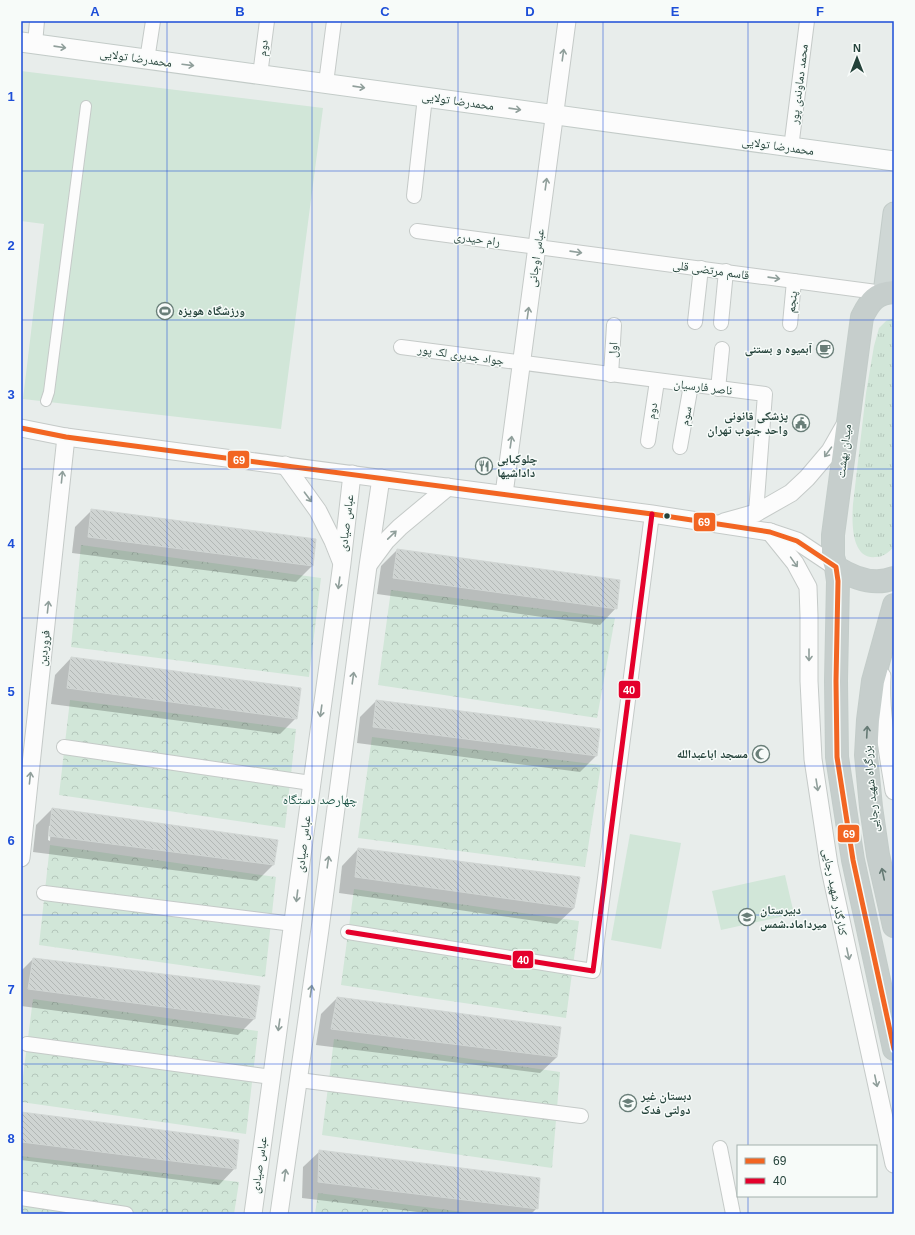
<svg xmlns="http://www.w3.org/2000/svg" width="915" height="1235" font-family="Helvetica,'Noto Naskh Arabic',sans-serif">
  <defs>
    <pattern id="grass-tufts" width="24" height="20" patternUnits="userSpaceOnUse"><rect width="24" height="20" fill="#d1e6d8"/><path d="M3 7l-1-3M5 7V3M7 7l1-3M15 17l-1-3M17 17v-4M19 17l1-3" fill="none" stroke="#b3c6ba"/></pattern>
    <pattern id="forest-crowns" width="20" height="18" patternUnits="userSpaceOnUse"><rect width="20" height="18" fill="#d1e6d8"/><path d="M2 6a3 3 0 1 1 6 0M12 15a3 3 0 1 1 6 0" fill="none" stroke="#b3c6ba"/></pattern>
    <pattern id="building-back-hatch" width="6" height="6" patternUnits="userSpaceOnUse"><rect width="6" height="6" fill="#cfd4d2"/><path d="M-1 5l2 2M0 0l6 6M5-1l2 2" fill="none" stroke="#b2b7b5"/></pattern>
  </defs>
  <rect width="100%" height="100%" fill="#e8edeb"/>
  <path fill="url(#grass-tufts)" d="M 894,318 L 894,546 C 890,552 883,557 876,557 C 850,560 852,519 853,504 L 866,393 L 874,346 L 879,328 L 886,321 Z"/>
  <g fill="url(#forest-crowns)">
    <path d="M 81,545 L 321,578 L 309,677 L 71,647 Z"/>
    <path d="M 391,590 L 615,618 L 597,718 L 378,685 Z"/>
    <path d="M 70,700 L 296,729 L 285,828 L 59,795 Z"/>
    <path d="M 372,737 L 601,765 L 585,867 L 358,838 Z"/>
    <path d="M 50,845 L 276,877 L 265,977 L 39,945 Z"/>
    <path d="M 354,889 L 579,921 L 566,1018 L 341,985 Z"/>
    <path d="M 33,999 L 258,1031 L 246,1134 L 21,1102 L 21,1092 Z"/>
    <path d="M 334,1039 L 560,1072 L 552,1168 L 322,1135 Z"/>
    <path d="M 21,1156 L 239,1182 L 234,1214 L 21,1214 Z"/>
    <path d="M 318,1193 L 478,1214 L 315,1214 Z"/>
  </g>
  <g fill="#d1e6d8">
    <path d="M 21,71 L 323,108 L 281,429 L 23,399 L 44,224 L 21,221 Z"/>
    <path d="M 630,834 L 681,843 L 661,949 L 611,940 Z"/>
    <path d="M 785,875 L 794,914 L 721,930 L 712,891 Z"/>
  </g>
  <g fill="#0003" fill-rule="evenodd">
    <path d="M 91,511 L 312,566 L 296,582 L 72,553 L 75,527 Z"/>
    <path d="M 397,550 L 616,608 L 600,625 L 377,594 L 381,566 Z"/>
    <path d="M 71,658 L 296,718 L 280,734 L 51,704 L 55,675 Z"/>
    <path d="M 376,701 L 596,756 L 580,772 L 357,743 L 360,717 Z"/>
    <path d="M 52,809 L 277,841 L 273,865 L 257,881 L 33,852 L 36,825 ZM 49,826 L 51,826 L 50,841 L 48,840 Z"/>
    <path d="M 358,849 L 579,877 L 574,908 L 557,924 L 339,893 L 342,866 Z"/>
    <path d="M 33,959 L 254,1019 L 238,1035 L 21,1006 L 21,971 Z"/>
    <path d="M 337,998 L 557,1057 L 540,1073 L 316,1045 L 321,1014 Z"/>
    <path d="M 21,1113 L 235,1168 L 219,1185 L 21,1160 Z"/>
    <path d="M 320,1151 L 537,1208 L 531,1214 L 434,1214 L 302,1198 L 303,1167 Z"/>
  </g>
  <g fill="url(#building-back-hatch)" stroke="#d1d6d4">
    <path d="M 91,509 L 316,539 L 313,566 L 88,537 Z"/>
    <path d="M 397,549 L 620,580 L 617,609 L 393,578 Z"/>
    <path d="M 71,657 L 301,688 L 297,719 L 67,688 Z"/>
    <path d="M 376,700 L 600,729 L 597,756 L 373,727 Z"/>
    <path d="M 52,808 L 278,840 L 274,865 L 49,836 Z"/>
    <path d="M 358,848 L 580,877 L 574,908 L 355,877 Z"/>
    <path d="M 33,958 L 260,986 L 255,1019 L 28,989 Z"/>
    <path d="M 337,997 L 561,1027 L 557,1057 L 331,1029 Z"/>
    <path d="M 21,1112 L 239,1140 L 236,1169 L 21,1142 Z"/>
    <path d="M 319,1150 L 540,1178 L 538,1209 L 318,1182 Z"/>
  </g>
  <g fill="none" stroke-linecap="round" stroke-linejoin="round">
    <g stroke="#c5cac8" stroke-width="12">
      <path id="pedestrian" d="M 46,401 L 49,392 L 86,106"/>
    </g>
    <g stroke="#c5cac8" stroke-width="16">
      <g id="minor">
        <path d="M 35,44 L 37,21"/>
        <path d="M 147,60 L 153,21"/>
        <path d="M 260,75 L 267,21"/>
        <path d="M 326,83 L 334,21"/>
        <path d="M 791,148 L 807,21"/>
        <path d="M 414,196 L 425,97"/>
        <path d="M 417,231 L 884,293"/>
        <path d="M 695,322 L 701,268"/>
        <path d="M 721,323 L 726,271"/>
        <path d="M 790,324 L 794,281"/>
        <path d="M 401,347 L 765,394 L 756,513"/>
        <path d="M 611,375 L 614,325"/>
        <path d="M 718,389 L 722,349"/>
        <path d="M 648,441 L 657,381"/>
        <path d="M 680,447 L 691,385"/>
        <path d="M 64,747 L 311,783"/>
        <path d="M 44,893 L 293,924"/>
        <path d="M 348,932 L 593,971 L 652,514"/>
        <path d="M 27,1044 L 272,1077"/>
        <path d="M 299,1080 L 581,1116"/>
        <path d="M 720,1148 L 733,1214"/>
        <path d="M 21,1198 L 126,1214"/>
      </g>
    </g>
    <g stroke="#c5cac8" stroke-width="19">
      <g id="tertiary">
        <path d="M 21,428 L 66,437 L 652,514 L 770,532 L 797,541 L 836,567"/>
        <path d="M 285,465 L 318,511 L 333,541 L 341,561"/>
        <path d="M 504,494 L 567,21"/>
        <path d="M 724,522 L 756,513 L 791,493 L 807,478 L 830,451 L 846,423"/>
        <path d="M 770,532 L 795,563 L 808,587 L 809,616 L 809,681 L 813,759 L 829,865 L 894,1164"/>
        <path d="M 369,564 L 386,541 L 400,527 L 448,487"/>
        <path d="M 882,676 C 880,714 888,753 894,791"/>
        <path d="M 21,858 L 66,437"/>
        <path d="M 253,1214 L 342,563 L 352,474"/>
        <path d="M 279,1214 L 320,929 L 368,566 L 381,478"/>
      </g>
    </g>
    <g stroke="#c3cbc8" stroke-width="21">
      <path id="secondary" d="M 21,42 L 894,161"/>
    </g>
    <g stroke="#c3ccc9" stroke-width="23">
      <path id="primary" d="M 884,293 L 894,213"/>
    </g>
    <g stroke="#c3ccc9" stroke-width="24">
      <g id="trunk">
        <path d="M 894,292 C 876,293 870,301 862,317 L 833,535 L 833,557 L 836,567 C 853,578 874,586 894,578"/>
        <path d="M 836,567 L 838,581 L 836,681 L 837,757 L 853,860 L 894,1049"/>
        <path d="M 894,605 L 873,681 L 868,720 L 866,755 L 871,807 L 878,855 L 894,926"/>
      </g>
    </g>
    <use href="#pedestrian" stroke="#fcfcfc" stroke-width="10"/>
    <use href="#minor" stroke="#fcfcfc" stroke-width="14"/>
    <use href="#tertiary" stroke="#fcfcfc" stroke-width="17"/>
    <use href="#secondary" stroke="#fcfcfc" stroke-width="19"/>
    <use href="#primary" stroke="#cfd7d5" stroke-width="21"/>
    <use href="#trunk" stroke="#c6cecc" stroke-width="22"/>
    <g stroke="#f7fbf9" stroke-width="8">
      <path id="bus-1" d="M 21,428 L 66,437 L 652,514 L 770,532 L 797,541 L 836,567 L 838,581 L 836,681 L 837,757 L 853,860 L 894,1049"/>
    </g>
    <g stroke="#f7fbf9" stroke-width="8">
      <path id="bus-2" d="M 348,932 L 593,971 L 652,514"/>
    </g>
    <use href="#bus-1" stroke="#f26522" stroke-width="5"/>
    <use href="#bus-2" stroke="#e4002b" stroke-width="5"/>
  </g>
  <defs><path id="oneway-shaft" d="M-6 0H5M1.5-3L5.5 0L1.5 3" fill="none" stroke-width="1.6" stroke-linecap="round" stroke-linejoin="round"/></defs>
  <g stroke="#909f9b">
    <use href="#oneway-shaft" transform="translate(60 47) rotate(8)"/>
    <use href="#oneway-shaft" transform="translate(563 55) rotate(-82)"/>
    <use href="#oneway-shaft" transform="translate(188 65) rotate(7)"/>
    <use href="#oneway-shaft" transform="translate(359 87) rotate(8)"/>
    <use href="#oneway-shaft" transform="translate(515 109) rotate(8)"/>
    <use href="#oneway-shaft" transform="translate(546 184) rotate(-82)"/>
    <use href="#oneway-shaft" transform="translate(576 252) rotate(8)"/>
    <use href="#oneway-shaft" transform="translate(774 278) rotate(8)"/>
    <use href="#oneway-shaft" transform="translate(528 313) rotate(-82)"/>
    <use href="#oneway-shaft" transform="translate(511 442) rotate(-82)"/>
    <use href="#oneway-shaft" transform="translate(828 452) rotate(126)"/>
    <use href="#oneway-shaft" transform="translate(62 477) rotate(-84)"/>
    <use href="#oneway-shaft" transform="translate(308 497) rotate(53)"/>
    <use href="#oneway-shaft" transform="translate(392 535) rotate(-44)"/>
    <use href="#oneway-shaft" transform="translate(794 562) rotate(55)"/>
    <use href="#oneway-shaft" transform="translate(339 583) rotate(98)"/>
    <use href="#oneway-shaft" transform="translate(48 607) rotate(-84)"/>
    <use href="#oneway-shaft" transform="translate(809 655) rotate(90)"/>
    <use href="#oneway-shaft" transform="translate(353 678) rotate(-82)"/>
    <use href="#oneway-shaft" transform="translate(321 711) rotate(98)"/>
    <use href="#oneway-shaft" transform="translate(30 778) rotate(-84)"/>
    <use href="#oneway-shaft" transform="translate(817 785) rotate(81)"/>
    <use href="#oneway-shaft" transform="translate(328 862) rotate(-82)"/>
    <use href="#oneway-shaft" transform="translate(297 896) rotate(97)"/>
    <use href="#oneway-shaft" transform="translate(848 954) rotate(78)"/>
    <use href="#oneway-shaft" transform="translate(311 991) rotate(-82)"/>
    <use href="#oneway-shaft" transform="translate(279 1025) rotate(98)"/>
    <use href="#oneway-shaft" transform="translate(876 1081) rotate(78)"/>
    <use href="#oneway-shaft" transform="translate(285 1175) rotate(-82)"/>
  </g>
  <g stroke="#657a74">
    <use href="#oneway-shaft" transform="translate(867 732) rotate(-87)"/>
    <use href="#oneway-shaft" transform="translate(883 874) rotate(-102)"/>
  </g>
  <path fill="none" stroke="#1d4ed8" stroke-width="1" stroke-opacity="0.55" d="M 167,21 L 167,1214M 312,21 L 312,1214M 458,21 L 458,1214M 603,21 L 603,1214M 748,21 L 748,1146M 21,171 L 894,171M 21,320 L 894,320M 21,469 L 894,469M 21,618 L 894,618M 21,766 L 894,766M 21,915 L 894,915M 21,1064 L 894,1064M 748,1196 L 748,1214"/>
  <defs>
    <g id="stadium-ring" transform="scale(0.9)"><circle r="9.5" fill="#f7fbf9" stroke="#697e78" stroke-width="1.5"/><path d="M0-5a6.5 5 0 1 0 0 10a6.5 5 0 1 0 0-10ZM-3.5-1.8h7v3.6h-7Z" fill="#697e78"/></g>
    <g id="cafe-ring" transform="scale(0.9)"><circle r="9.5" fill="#f7fbf9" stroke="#697e78" stroke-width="1.5"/><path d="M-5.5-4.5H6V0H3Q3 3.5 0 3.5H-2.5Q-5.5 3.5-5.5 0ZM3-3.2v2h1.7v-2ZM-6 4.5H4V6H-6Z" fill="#697e78"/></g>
    <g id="civic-ring" transform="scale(0.9)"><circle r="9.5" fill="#f7fbf9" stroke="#697e78" stroke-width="1.5"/><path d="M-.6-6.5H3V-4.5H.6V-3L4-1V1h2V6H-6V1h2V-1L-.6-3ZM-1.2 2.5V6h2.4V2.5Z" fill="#697e78"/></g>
    <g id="restaurant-ring" transform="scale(0.9)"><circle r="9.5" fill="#f7fbf9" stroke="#697e78" stroke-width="1.5"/><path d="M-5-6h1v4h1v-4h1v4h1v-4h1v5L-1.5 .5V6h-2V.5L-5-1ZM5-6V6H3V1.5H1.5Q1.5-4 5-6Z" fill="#697e78"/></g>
    <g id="mosque-ring" transform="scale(0.9)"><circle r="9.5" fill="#f7fbf9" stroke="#697e78" stroke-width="1.5"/><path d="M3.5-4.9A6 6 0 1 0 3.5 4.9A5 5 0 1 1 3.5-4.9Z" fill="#697e78"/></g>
    <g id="school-ring" transform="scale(0.9)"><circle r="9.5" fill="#f7fbf9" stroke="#697e78" stroke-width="1.5"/><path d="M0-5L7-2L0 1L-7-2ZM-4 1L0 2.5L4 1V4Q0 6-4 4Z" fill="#697e78"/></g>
  </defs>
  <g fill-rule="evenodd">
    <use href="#stadium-ring" x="165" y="311"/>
    <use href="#cafe-ring" x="825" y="349"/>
    <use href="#civic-ring" x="801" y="423"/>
    <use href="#restaurant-ring" x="484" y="466"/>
    <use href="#mosque-ring" x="761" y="754"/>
    <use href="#school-ring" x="747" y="917"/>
    <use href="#school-ring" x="628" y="1103"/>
  </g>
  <circle fill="#24423a" stroke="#f7fbf9" stroke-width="1.5" cx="667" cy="516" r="3.5"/>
  <g text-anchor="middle" stroke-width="3" stroke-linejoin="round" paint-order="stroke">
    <g font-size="12" fill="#24423a" stroke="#f7fbf9">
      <text transform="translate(263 48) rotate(-83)" y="4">دوم</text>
      <text transform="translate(136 58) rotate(8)" y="4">محمدرضا تولایی</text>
      <text transform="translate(799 84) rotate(-83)" y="4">محمد دماوندی پور</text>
      <text transform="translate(458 101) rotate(8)" y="4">محمدرضا تولایی</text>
      <text transform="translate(778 146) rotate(8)" y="4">محمدرضا تولایی</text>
      <text transform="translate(477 239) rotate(7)" y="4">رام حیدری</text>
      <text transform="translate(536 258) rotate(-82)" y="4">عباس اوجانی</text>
      <text transform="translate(711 270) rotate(8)" y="4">قاسم مرتضی قلی</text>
      <text transform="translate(792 302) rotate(-84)" y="4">پنجم</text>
      <text transform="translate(613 350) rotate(-86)" y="4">اول</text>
      <text transform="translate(461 355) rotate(8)" y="4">جواد جدیری لک پور</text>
      <text transform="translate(703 387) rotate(7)" y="4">ناصر فارسیان</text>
      <text transform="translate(652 411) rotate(-82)" y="4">دوم</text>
      <text transform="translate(686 416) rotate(-80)" y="4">سوم</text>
      <text transform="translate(844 451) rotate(-83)" y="4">میدان بهشت</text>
      <text transform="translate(346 523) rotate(-83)" y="4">عباس صیادی</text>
      <text transform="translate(44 648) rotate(-84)" y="4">فروردین</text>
      <text transform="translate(871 789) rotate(-95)" y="4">بزرگراه شهید رجایی</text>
      <text transform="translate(303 844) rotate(-83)" y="4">عباس صیادی</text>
      <text transform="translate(835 892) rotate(79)" y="4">کنارگذر شهید رجایی</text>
      <text transform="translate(259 1165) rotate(-82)" y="4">عباس صیادی</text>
    </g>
    <g font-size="12" font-weight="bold" fill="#24423a" stroke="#f7fbf9" text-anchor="start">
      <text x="178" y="315">ورزشگاه هویزه</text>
      <text x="812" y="353" text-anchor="end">آبمیوه و بستنی</text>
      <text x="788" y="420" text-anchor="end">پزشکی قانونی<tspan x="788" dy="14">واحد جنوب تهران</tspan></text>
      <text x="497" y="463">چلوکبابی<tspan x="497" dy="14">داداشیها</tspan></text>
      <text x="748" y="758" text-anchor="end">مسجد اباعبدالله</text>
      <text x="760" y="914">دبیرستان<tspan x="760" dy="14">میرداماد.شمس</tspan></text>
      <text x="641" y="1100">دبستان غیر<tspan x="641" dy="14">دولتی فدک</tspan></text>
    </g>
    <g font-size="13" fill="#1f5548" stroke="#f7fbf9">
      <text x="320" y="804">چهارصد دستگاه</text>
    </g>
  </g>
  <g stroke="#f7fbf9" stroke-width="1.5">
    <rect x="227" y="450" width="23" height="19" rx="4" fill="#f26522"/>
    <rect x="693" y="512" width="23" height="20" rx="4" fill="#f26522"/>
    <rect x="618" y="680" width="23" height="19" rx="4" fill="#e4002b"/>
    <rect x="837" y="824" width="23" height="19" rx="4" fill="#f26522"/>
    <rect x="512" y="950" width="22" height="19" rx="4" fill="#e4002b"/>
  </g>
  <g font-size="11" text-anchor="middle" font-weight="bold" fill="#fff">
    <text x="239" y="464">69</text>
    <text x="704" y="526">69</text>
    <text x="629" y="694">40</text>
    <text x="849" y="838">69</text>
    <text x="523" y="964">40</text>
  </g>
  <rect width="915" height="1235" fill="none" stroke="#f7fbf9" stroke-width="44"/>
  <rect x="737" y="1145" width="140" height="52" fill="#f7fbf9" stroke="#a3b1ad"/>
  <rect x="745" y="1158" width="20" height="6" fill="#f26522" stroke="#a3b1ad"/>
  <text x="773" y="1165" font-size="12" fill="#24423a">69</text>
  <rect x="745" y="1178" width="20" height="6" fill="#e4002b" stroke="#a3b1ad"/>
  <text x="773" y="1185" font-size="12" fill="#24423a">40</text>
  <g transform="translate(857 58)" stroke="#f7fbf9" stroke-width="3" paint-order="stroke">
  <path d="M0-3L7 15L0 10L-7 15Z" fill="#24423a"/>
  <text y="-6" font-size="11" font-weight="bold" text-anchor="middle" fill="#24423a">N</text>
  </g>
  <rect x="22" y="22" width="871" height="1191" fill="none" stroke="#1d4ed8" stroke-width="1.5"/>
  <g font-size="13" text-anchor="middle" font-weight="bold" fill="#1d4ed8">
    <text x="95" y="16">A</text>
    <text x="240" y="16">B</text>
    <text x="385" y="16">C</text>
    <text x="530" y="16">D</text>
    <text x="675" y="16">E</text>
    <text x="820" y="16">F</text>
    <text x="11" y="101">1</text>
    <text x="11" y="250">2</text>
    <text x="11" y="399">3</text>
    <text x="11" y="548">4</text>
    <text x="11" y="696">5</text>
    <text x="11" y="845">6</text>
    <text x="11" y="994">7</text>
    <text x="11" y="1143">8</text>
  </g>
</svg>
